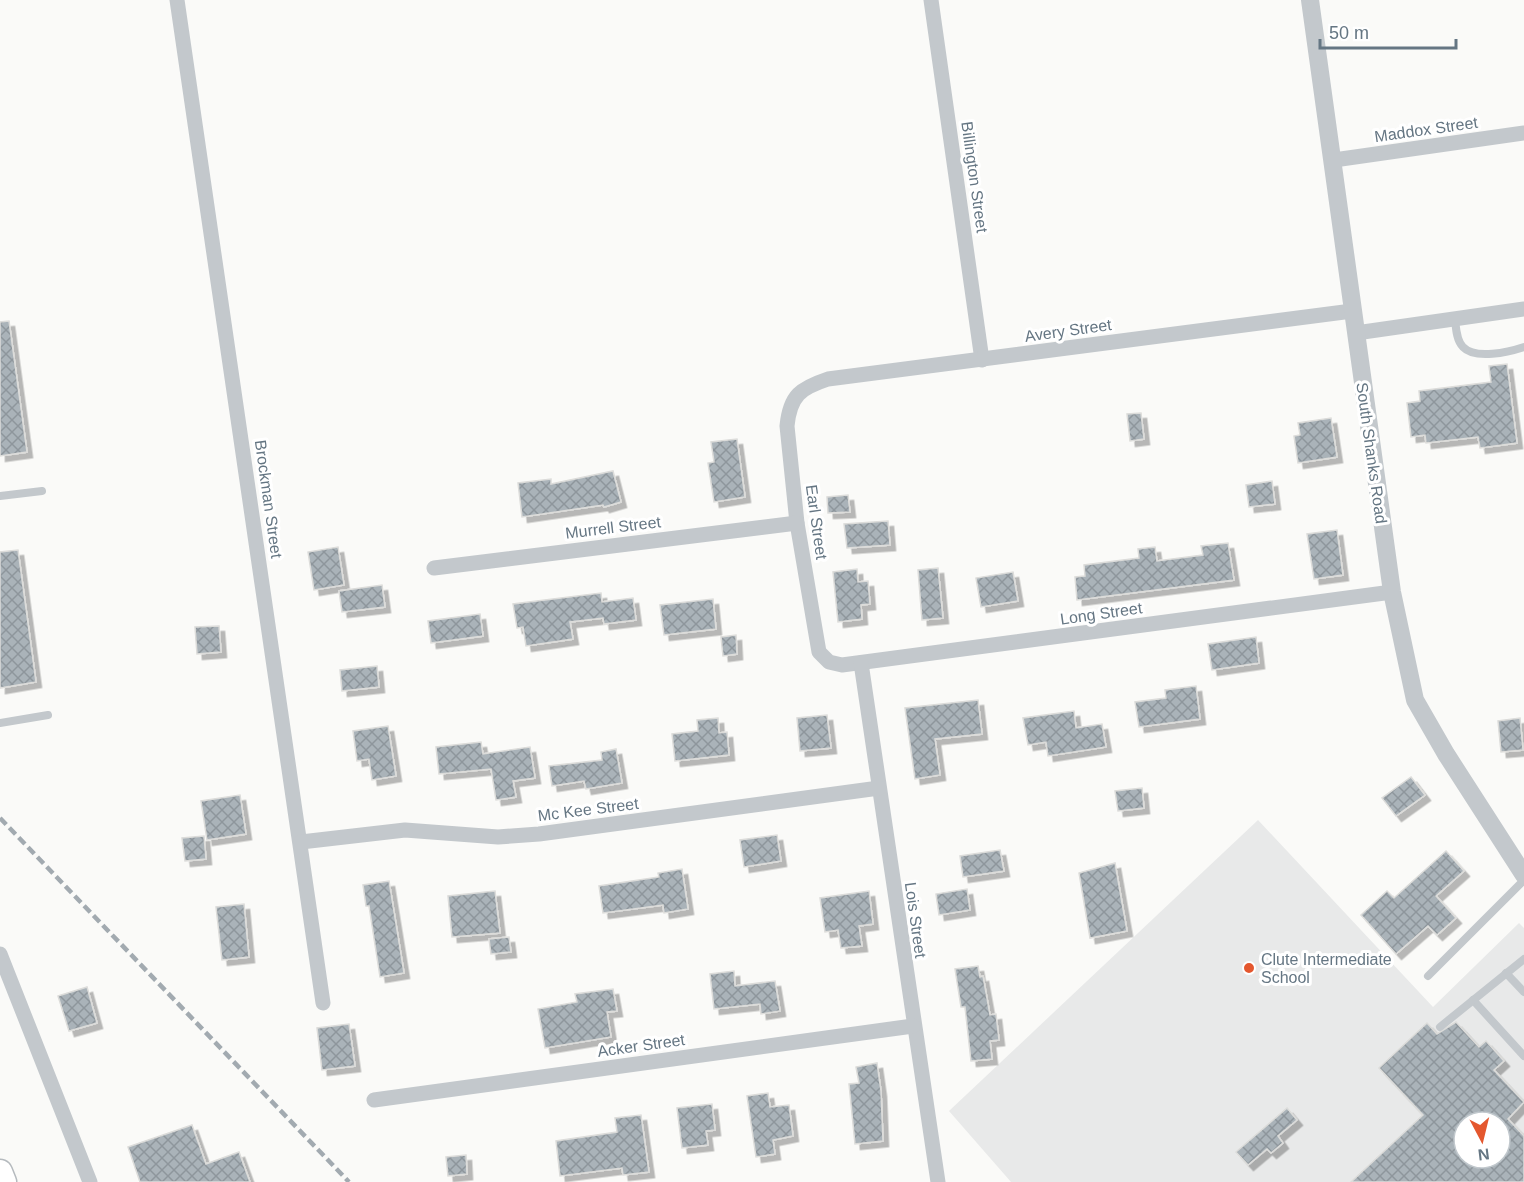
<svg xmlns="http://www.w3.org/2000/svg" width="1524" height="1182" font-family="Helvetica,sans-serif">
  <defs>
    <pattern id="building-cross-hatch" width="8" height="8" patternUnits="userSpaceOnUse" patternTransform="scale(1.5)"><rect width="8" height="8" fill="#aab3b9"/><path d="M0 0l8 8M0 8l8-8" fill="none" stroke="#8e969c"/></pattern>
    <filter id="shadow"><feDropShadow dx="5.5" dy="5.5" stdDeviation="0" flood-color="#0004"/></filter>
  </defs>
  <rect width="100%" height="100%" fill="#fafaf8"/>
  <path fill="#e8e9e9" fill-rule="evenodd" d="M 1258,820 L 1433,1007 L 1519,923 L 1524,928 L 1524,1182 L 1011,1182 L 949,1111 ZM 1464,1122 L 1500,1122 L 1500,1158 L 1464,1158 Z"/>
  <g fill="url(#building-cross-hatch)" stroke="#dcdcda" stroke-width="1.5" fill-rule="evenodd" filter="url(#shadow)">
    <path d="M 9,321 L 27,452 L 0,456 L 0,322 Z"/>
    <path d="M 1507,364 L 1517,443 L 1480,448 L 1478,437 L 1426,443 L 1425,435 L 1411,437 L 1407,403 L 1420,401 L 1419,391 L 1491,382 L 1489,366 Z"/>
    <path d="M 1141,413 L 1144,439 L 1130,441 L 1127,414 Z"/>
    <path d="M 1331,418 L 1337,457 L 1298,463 L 1294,436 L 1300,435 L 1298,423 Z"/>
    <path d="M 737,439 L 745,497 L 714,502 L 708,463 L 714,462 L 711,442 Z"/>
    <path d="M 613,471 L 621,502 L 604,507 L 603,505 L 522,517 L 518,483 L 551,479 L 551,484 Z"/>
    <path d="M 1272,481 L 1275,504 L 1249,507 L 1246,485 Z"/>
    <path d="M 848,495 L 850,512 L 828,513 L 827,497 Z"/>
    <path d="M 888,521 L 890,545 L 847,548 L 844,524 Z"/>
    <path d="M 1337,530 L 1343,575 L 1314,579 L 1307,534 Z"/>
    <path d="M 1228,543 L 1234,580 L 1077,600 L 1075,577 L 1085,576 L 1084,565 L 1139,558 L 1138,549 L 1155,547 L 1157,561 L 1203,555 L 1201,546 Z"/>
    <path d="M 338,547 L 344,585 L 314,590 L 308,552 Z"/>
    <path d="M 18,550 L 36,682 L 0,688 L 0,552 Z"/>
    <path d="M 938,568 L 943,618 L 922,620 L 918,570 Z"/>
    <path d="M 857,569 L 858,582 L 868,581 L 870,604 L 861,605 L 862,619 L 838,622 L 833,572 Z"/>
    <path d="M 1013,572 L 1018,601 L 981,607 L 976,578 Z"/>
    <path d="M 382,585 L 385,607 L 342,612 L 339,591 Z"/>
    <path d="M 601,593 L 602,602 L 633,598 L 636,620 L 604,624 L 603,618 L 570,622 L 573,639 L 526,646 L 523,627 L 517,628 L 513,604 Z"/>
    <path d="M 713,599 L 716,629 L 664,635 L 660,605 Z"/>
    <path d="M 480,614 L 483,636 L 431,643 L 428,621 Z"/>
    <path d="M 219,626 L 221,652 L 197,654 L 195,627 Z"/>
    <path d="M 736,635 L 737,654 L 723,656 L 721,637 Z"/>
    <path d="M 1256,637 L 1259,663 L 1212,670 L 1208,644 Z"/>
    <path d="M 377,666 L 379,687 L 342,691 L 340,670 Z"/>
    <path d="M 1196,686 L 1200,719 L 1139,727 L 1135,702 L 1166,698 L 1165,690 Z"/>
    <path d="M 978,700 L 982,734 L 935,739 L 940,775 L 915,779 L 905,708 Z"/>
    <path d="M 1074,711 L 1076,728 L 1102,724 L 1106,747 L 1048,756 L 1046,742 L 1028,745 L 1023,718 Z"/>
    <path d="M 827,715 L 831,748 L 800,751 L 797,718 Z"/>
    <path d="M 718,718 L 719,733 L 727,732 L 729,755 L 675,761 L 672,734 L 698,731 L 697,720 Z"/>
    <path d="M 1520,718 L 1523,750 L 1501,752 L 1498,721 Z"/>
    <path d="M 388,726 L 396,776 L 372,780 L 369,759 L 357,761 L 353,731 Z"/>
    <path d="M 481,742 L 483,754 L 530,747 L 535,778 L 513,781 L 516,797 L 496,800 L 491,769 L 439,774 L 436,747 Z"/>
    <path d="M 616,749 L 622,783 L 586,789 L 584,781 L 552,786 L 549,766 L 602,760 L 601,752 Z"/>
    <path d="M 1411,777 L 1425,795 L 1396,816 L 1382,798 Z"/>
    <path d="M 1142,788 L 1144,808 L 1118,811 L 1115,791 Z"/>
    <path d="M 240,795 L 246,834 L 207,840 L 201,801 Z"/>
    <path d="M 777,835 L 781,861 L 744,867 L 740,840 Z"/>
    <path d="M 204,836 L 206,859 L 185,861 L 182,838 Z"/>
    <path d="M 1000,850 L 1004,871 L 963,877 L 960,856 Z"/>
    <path d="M 1446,851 L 1464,871 L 1436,896 L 1456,918 L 1437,935 L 1428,926 L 1396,954 L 1361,915 L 1387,891 L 1394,898 Z"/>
    <path d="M 1115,863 L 1127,931 L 1090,938 L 1079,873 Z"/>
    <path d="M 682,869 L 688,909 L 664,913 L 663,905 L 603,913 L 599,886 L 659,877 L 658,873 Z"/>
    <path d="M 389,881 L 404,973 L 380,977 L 369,906 L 366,906 L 363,885 Z"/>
    <path d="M 967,889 L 970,910 L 939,915 L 936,894 Z"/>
    <path d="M 495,891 L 500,933 L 452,937 L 448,896 Z"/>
    <path d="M 869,891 L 873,924 L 859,926 L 862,946 L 841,948 L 838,930 L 825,932 L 820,898 Z"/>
    <path d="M 244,904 L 249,957 L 222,960 L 216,907 Z"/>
    <path d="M 509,937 L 511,952 L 491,954 L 489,939 Z"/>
    <path d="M 978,966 L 980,977 L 983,976 L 990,1015 L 996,1014 L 999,1040 L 990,1041 L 992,1059 L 971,1061 L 965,1007 L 961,1007 L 955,969 Z"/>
    <path d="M 734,971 L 735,986 L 775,981 L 780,1011 L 761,1014 L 760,1004 L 714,1009 L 710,974 Z"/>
    <path d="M 87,987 L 97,1023 L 69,1031 L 58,996 Z"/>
    <path d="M 613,989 L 617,1011 L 607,1012 L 611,1037 L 545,1048 L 538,1009 L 577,1002 L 575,994 Z"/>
    <path d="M 1456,1022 L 1479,1047 L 1486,1041 L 1504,1061 L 1494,1070 L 1524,1102 L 1508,1119 L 1524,1136 L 1524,1182 L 1351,1182 L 1423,1115 L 1379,1068 L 1427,1023 L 1437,1034 ZM 1464,1122 L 1500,1122 L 1500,1158 L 1464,1158 Z"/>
    <path d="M 349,1024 L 355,1066 L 322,1070 L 317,1028 Z"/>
    <path d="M 877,1063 L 881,1091 L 883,1141 L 855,1144 L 849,1084 L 859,1083 L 856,1067 Z"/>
    <path d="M 768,1093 L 770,1107 L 789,1105 L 793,1136 L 773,1140 L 775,1154 L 756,1157 L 747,1096 Z"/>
    <path d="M 712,1104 L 715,1130 L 706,1131 L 708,1145 L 682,1148 L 677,1108 Z"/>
    <path d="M 1287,1108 L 1297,1120 L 1278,1136 L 1283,1143 L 1271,1153 L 1267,1149 L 1248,1165 L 1236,1152 Z"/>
    <path d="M 641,1115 L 649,1172 L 623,1175 L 622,1168 L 560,1176 L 556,1141 L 617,1132 L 615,1118 Z"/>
    <path d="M 192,1125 L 206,1164 L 239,1152 L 250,1182 L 140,1182 L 128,1147 Z"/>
    <path d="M 466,1155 L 467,1174 L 448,1176 L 446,1157 Z"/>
  </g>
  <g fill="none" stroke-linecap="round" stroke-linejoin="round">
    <g stroke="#b5babe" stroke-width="27">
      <path id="primary" d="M 0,1172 L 4,1182"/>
    </g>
    <g stroke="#c3c8cc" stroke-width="8">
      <path d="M 1455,319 C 1456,327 1456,340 1463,347 C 1475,360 1509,352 1524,347"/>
      <path d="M 0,496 L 42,491"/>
      <path d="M 0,723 L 48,715"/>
      <path d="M 1506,973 L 1524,992"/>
      <path d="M 1428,976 L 1524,880"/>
      <path d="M 1473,1000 L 1524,1056"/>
      <path d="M 1440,1027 L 1524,959"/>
    </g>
    <g stroke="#c3c8cc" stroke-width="15">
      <path d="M 177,0 L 323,1003"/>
      <path d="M 931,0 L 982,360"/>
      <path d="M 1334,160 L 1524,133"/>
      <path d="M 1352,311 L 828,379 C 801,388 790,395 787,426 L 797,523 L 819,652 L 829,662 L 842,665 L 1392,592"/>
      <path d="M 1356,333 L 1524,309"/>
      <path d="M 434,568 L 797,523"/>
      <path d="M 861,663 L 938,1182"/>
      <path d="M 301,842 L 405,830 L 498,837 L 539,834 L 879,788"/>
      <path d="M 0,954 L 90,1182"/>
      <path d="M 374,1100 L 913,1026"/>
    </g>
    <path stroke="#c3c8cc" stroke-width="18" d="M 1310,0 L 1392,592 L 1415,700 L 1446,754 L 1524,875"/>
    <use href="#primary" stroke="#fff" stroke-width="24"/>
    <path stroke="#a2aab0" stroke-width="4.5" stroke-dasharray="9 4.5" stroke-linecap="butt" d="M 0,818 L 349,1182"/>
  </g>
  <circle fill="#e4572e" stroke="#fff" stroke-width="2" cx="1249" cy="968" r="6"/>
  <g text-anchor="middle" stroke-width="6" stroke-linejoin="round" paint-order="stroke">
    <g font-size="16" fill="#657683" stroke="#fff">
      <text transform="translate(1426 129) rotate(-8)" y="6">Maddox Street</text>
      <text transform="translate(975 177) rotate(82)" y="6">Billington Street</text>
      <text transform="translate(1068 330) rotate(-8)" y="6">Avery Street</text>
      <text transform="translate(1372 453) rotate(82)" y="6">South Shanks Road</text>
      <text transform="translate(269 499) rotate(82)" y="6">Brockman Street</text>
      <text transform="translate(817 522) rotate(82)" y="6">Earl Street</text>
      <text transform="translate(613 527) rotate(-7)" y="6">Murrell Street</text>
      <text transform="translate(1101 613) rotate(-8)" y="6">Long Street</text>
      <text transform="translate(588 809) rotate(-7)" y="6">Mc Kee Street</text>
      <text transform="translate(916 920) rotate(82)" y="6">Lois Street</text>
      <text transform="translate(641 1045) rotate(-8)" y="6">Acker Street</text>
    </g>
    <g font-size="16" fill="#657683" stroke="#fff" text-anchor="start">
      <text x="1261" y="965">Clute Intermediate<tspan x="1261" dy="18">School</tspan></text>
    </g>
  </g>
  <g transform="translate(1482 1140) rotate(173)"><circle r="28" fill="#ffffff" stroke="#c1c8cd" stroke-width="1.5"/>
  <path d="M0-4.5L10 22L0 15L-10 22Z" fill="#e4572e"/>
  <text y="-9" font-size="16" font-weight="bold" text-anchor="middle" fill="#657683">N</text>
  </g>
  <path d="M1320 39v9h136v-9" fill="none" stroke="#657683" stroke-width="3"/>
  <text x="1329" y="39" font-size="18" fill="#657683" stroke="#ffffff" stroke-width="4.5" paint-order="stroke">50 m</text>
</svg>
